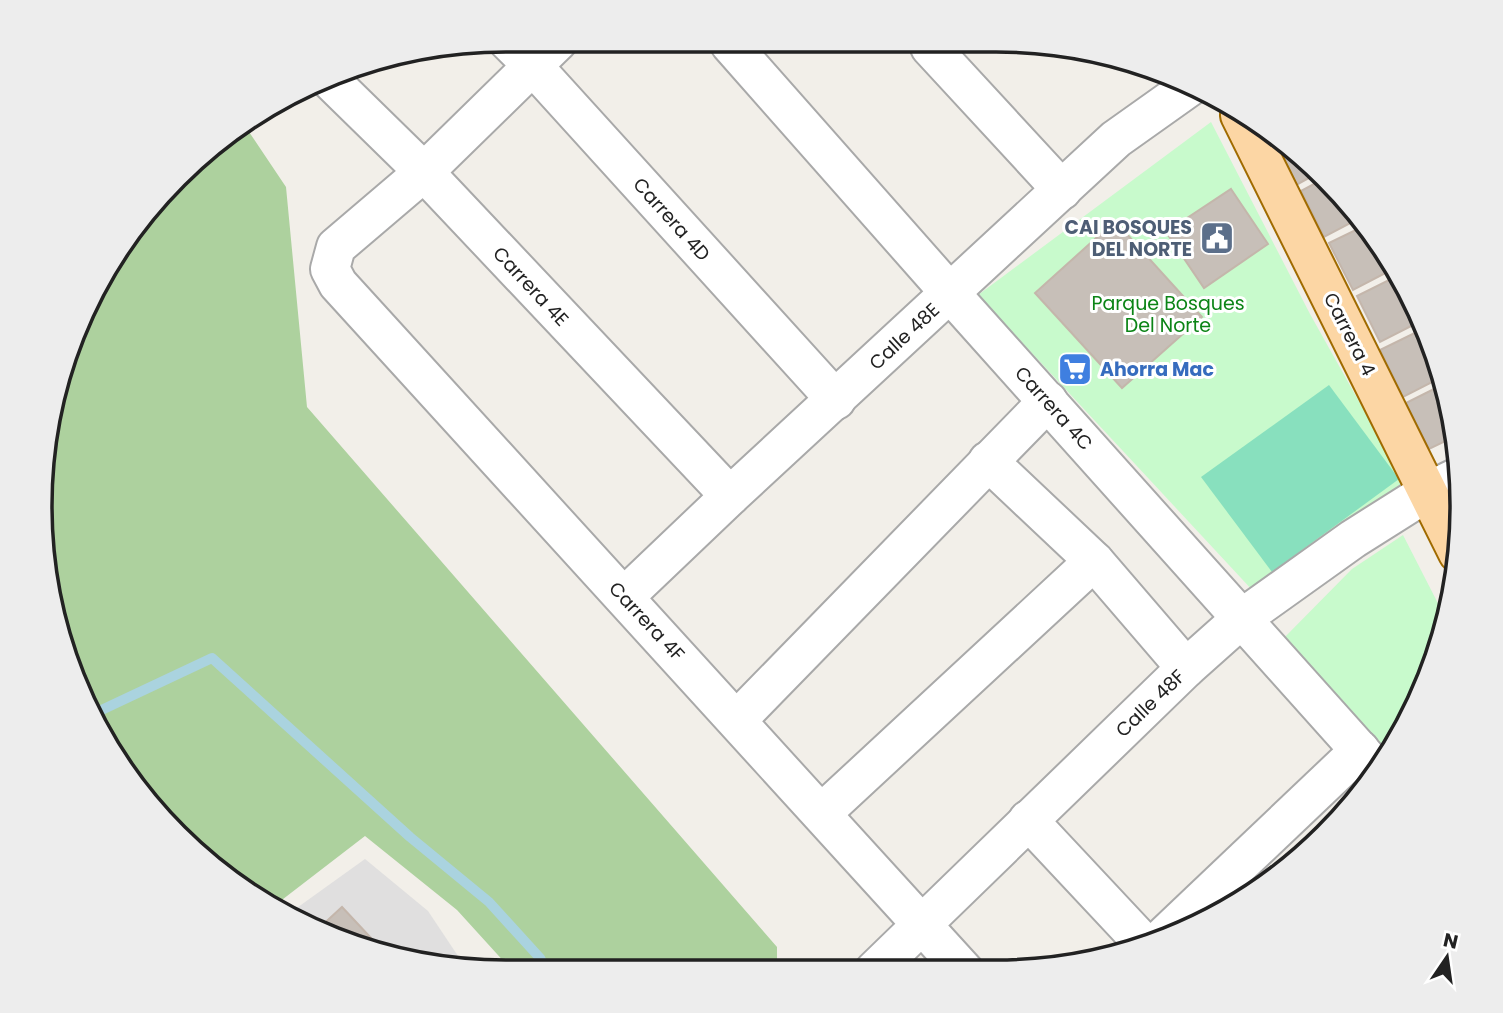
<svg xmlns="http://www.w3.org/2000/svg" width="1503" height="1013" font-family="Poppins,sans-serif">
  <rect width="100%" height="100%" fill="#f2efe9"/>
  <path fill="#e0dfdf" d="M 365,859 L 428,911 L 464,965 L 416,964 L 300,924 L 287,915 Z"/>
  <path fill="#add19e" d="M 243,123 L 286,187 L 307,407 L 777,947 L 777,969 L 507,965 L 457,910 L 365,836 L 274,906 L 177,836 L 103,739 L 49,598 L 41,476 L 76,328 L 137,222 Z"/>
  <g fill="#c8facc">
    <path d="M 1211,122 L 1310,314 L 1404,482 L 1254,592 L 978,295 Z"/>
    <path d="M 1403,535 L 1447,621 L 1427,685 L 1386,762 L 1280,642 L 1352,569 Z"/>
  </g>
  <path fill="#88e0be" d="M 1329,385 L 1399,479 L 1272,572 L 1201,477 Z"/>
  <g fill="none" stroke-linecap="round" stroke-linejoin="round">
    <path stroke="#aad3df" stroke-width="10" d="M 93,714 L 212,658 L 410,837 L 489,902 L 540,958 L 544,966"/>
  </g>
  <g fill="#c7bfb8" stroke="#c4b6ab" stroke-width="2">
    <path d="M 1273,138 L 1320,172 L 1296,185 Z"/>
    <path d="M 1327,177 L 1360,218 L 1324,237 L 1301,191 Z"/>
    <path d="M 1231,189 L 1268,244 L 1204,288 L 1166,232 Z"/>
    <path d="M 1115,221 L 1202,317 L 1122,388 L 1035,293 Z"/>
    <path d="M 1366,225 L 1384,247 L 1395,268 L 1353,290 L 1329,243 Z"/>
    <path d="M 1399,275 L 1423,320 L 1380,342 L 1357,296 Z"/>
    <path d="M 1427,327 L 1442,377 L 1403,397 L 1380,350 Z"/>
    <path d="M 1444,384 L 1454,415 L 1456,436 L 1429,449 L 1406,403 Z"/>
    <path d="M 342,907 L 385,953 L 317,930 Z"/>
  </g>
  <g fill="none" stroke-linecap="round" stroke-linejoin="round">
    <g stroke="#a9a9a9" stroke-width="42">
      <g id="minor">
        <path d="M 507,40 L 532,65 L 836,400"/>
        <path d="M 558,41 L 424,172 L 336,247 L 330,269 L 338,284 L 965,972"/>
        <path d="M 730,44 L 950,293 L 1379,772"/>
        <path d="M 930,47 L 1062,190"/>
        <path d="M 329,79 L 424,172 L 730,496"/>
        <path d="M 988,461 L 1094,561 L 1186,668"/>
        <path d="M 624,597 L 730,496 L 1116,139 L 1192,85"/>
        <path d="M 737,720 L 1048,401"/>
        <path d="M 822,813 L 1094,561"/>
        <path d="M 1028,820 L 1146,946"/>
        <path d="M 1158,942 L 1360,750"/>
        <path d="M 874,971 L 1186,668 L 1241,619 L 1353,539 L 1429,491 L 1460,476"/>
      </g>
    </g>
    <g stroke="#a06b00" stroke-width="42">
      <path id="major" d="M 1240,115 L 1458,553"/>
    </g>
    <use href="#minor" stroke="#fff" stroke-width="38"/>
    <use href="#major" stroke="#fcd6a4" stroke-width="38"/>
  </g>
  <defs>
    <g id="civic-square" transform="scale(1.75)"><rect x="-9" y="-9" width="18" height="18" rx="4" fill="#5c6f8a" stroke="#fff"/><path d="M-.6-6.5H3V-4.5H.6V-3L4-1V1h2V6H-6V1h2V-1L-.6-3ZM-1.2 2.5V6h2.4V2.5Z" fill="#fff"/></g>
    <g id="supermarket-square" transform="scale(1.75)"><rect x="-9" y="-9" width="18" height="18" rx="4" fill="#3f7fe0" stroke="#fff"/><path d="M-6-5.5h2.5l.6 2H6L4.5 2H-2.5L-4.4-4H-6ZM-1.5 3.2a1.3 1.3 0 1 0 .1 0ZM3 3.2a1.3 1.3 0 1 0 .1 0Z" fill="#fff"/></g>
  </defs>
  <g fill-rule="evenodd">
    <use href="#civic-square" x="1217" y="238"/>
    <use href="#supermarket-square" x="1075" y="369"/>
  </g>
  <g text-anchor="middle" stroke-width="6" stroke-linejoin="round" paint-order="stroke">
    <g font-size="19" fill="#222" stroke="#fff">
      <text transform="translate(672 219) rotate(48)" y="7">Carrera 4D</text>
      <text transform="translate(531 286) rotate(47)" y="7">Carrera 4E</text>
      <text transform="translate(1350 334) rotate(63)" y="7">Carrera 4</text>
      <text transform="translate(904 336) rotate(-43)" y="7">Calle 48E</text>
      <text transform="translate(1054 408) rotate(48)" y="7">Carrera 4C</text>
      <text transform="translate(647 621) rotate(47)" y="7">Carrera 4F</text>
      <text transform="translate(1150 703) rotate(-44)" y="7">Calle 48F</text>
    </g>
    <g font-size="19" font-weight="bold" fill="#4e5e75" stroke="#fff" text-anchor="end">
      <text x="1192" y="234">CAI BOSQUES<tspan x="1192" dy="22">DEL NORTE</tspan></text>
    </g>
    <g font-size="19" fill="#0c8416" stroke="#fff">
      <text x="1168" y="310">Parque Bosques<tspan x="1168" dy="22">Del Norte</tspan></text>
    </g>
    <g font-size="19" font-weight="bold" fill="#366cbe" stroke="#fff" text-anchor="start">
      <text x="1100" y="376">Ahorra Mac</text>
    </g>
  </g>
  <path d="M0 0H1503V1013H0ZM506 52H996A454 454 0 0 1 1450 506V506A454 454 0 0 1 996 960H506A454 454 0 0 1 52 506V506A454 454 0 0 1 506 52Z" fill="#ededed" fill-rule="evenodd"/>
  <path fill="none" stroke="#222" stroke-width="3.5" d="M506 52H996A454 454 0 0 1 1450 506V506A454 454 0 0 1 996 960H506A454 454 0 0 1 52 506V506A454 454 0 0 1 506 52Z"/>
  <g transform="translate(1447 957) rotate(13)" stroke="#ffffff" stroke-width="5" paint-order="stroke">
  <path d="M0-5L12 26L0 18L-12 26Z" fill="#222222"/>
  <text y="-10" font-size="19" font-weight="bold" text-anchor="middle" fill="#222222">N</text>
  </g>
</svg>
